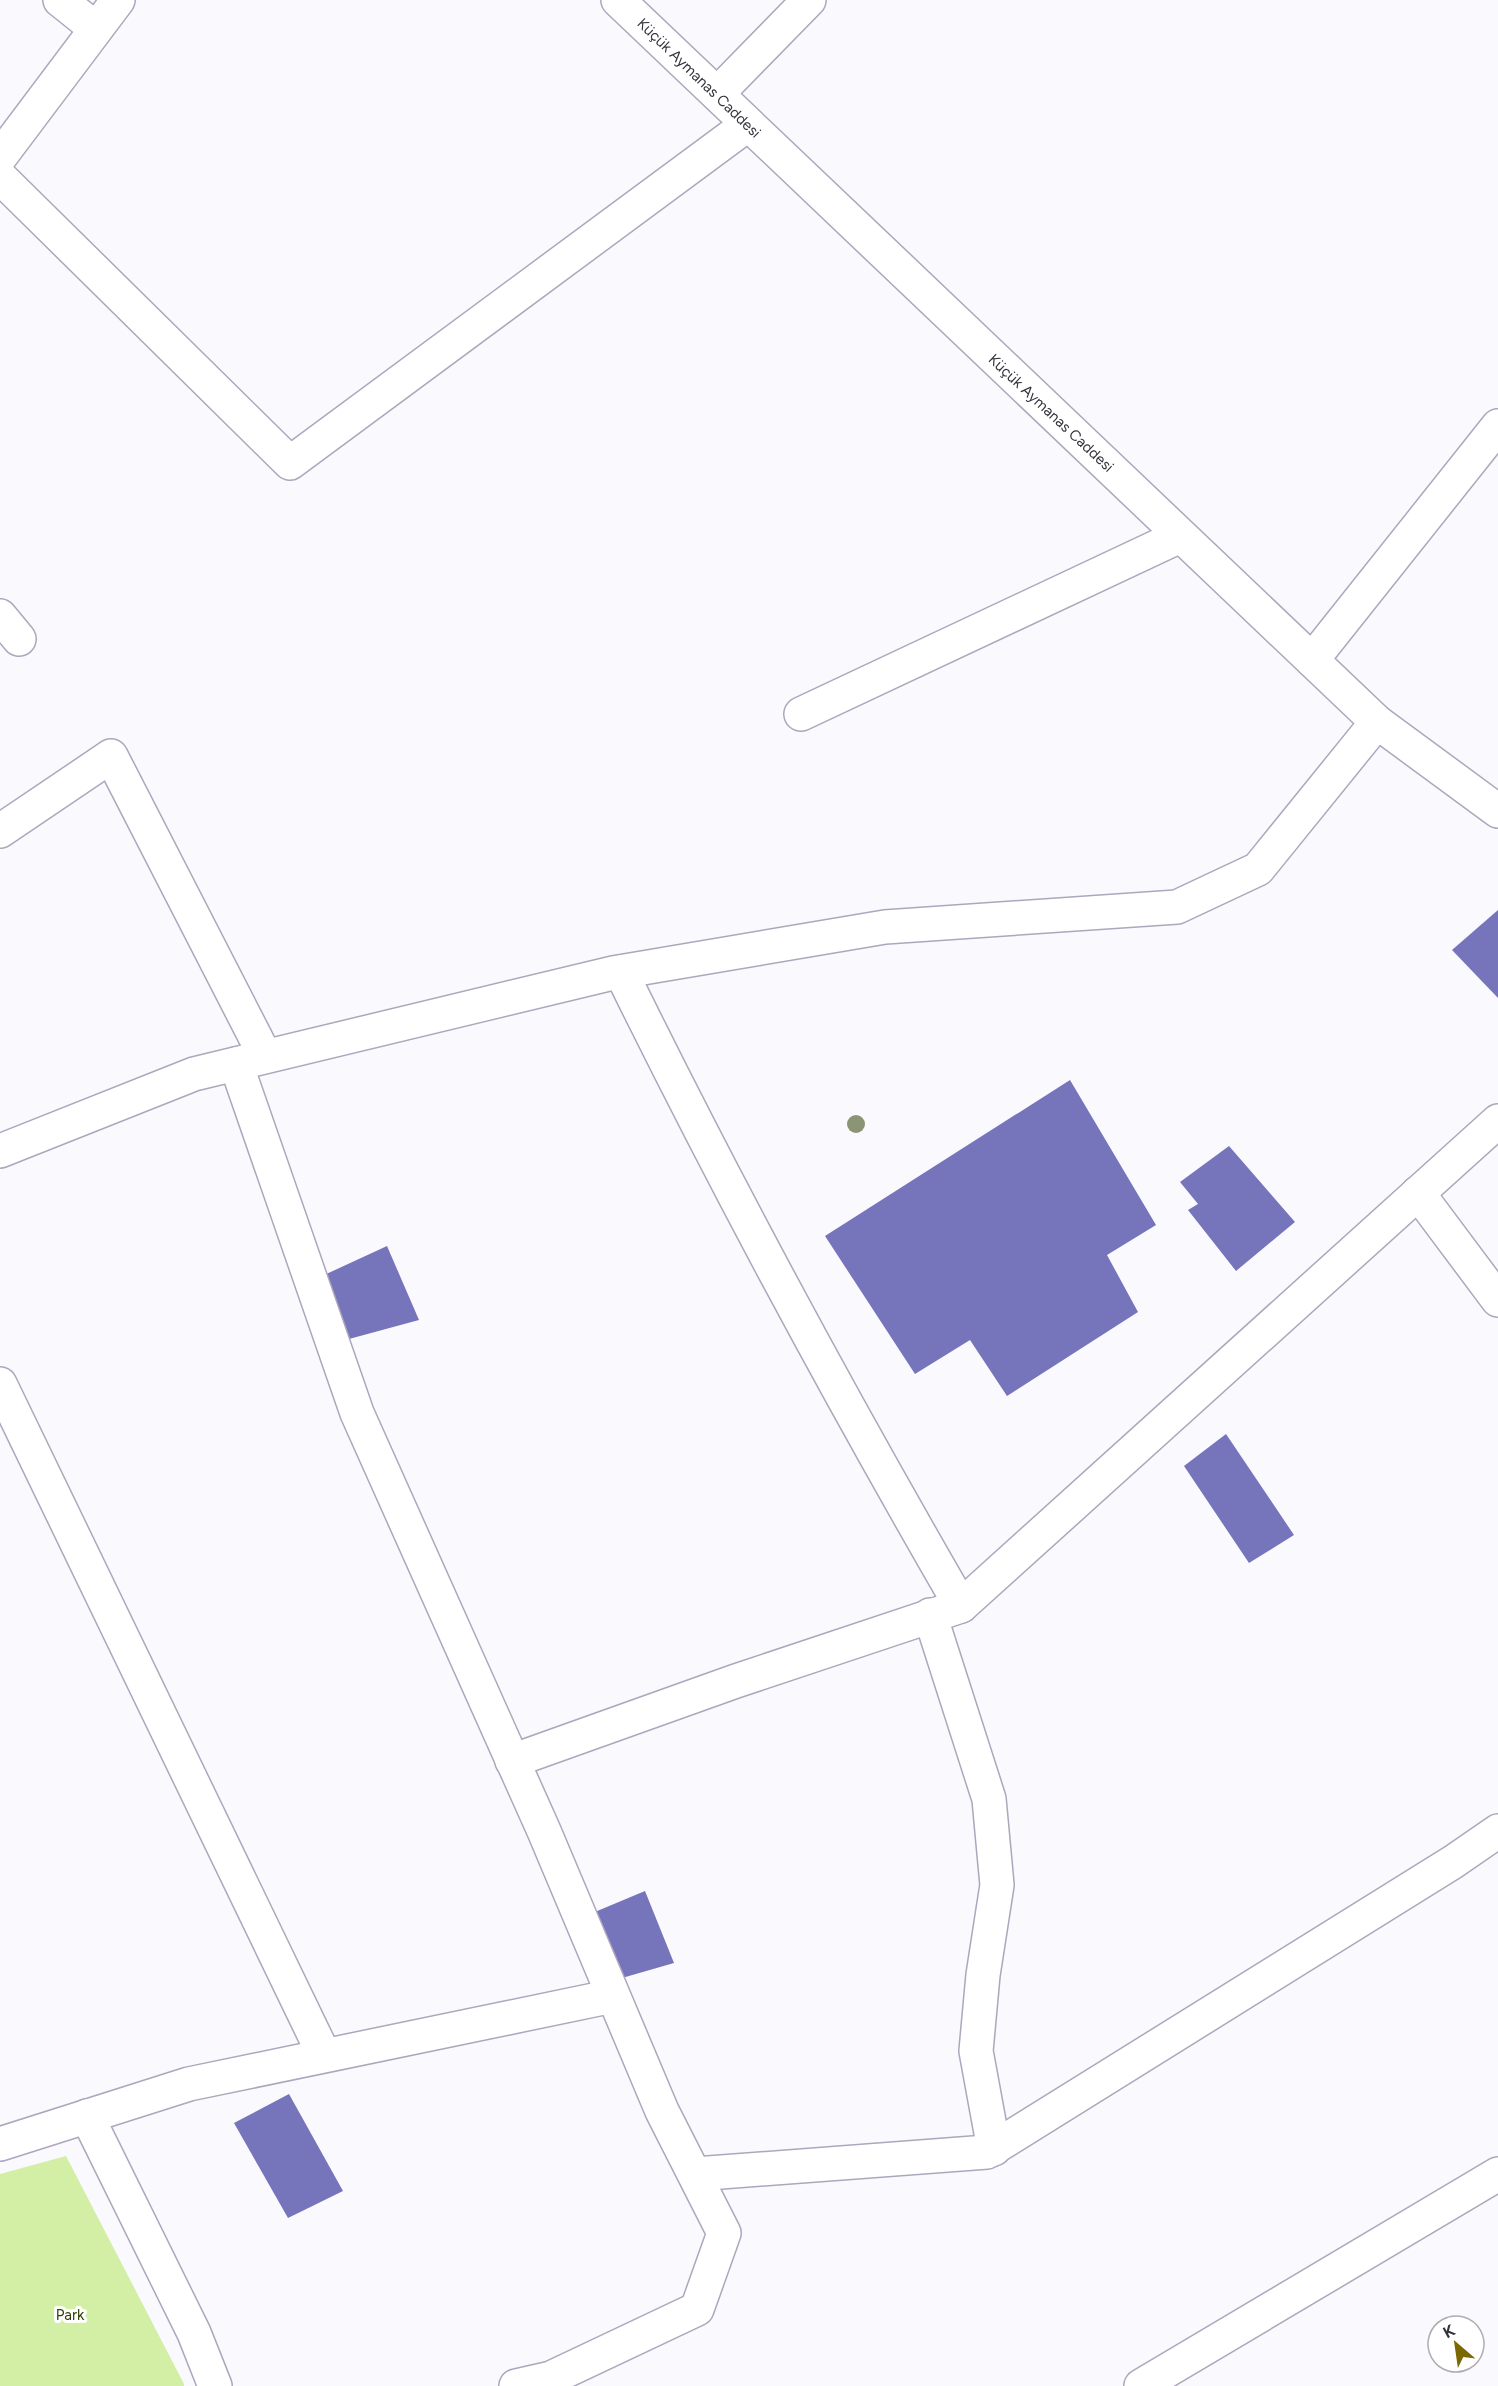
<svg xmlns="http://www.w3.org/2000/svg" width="1498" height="2386" font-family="Figtree,sans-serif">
  <rect width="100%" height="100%" fill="#faf9fd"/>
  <path fill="#d3eea5" d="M 66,2156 L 184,2384 L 184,2386 L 0,2386 L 0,2174 Z"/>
  <g fill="#7674bb">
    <path d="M 1498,910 L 1498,998 L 1452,950 Z"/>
    <path d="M 1070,1080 L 1156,1225 L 1107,1255 L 1138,1312 L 1007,1396 L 970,1340 L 915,1374 L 825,1236 Z"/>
    <path d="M 1229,1146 L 1295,1222 L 1236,1271 L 1188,1210 L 1198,1204 L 1180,1182 Z"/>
    <path d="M 387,1246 L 419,1320 L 349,1339 L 322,1276 Z"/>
    <path d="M 1226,1434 L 1294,1535 L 1249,1563 L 1184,1466 Z"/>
    <path d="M 645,1891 L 674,1963 L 615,1980 L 590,1914 Z"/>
    <path d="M 289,2094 L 343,2191 L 288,2218 L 234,2123 Z"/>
  </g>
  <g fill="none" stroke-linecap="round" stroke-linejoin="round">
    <g stroke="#aea6bd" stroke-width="36">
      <g id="street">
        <path d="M 60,0 L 95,28"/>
        <path d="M 717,94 L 809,0"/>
        <path d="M 0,157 L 118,0"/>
        <path d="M 0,177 L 290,463 L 747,125"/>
        <path d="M 0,616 L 19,639"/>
        <path d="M 1312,660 L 1498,426"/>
        <path d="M 801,714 L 1180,536"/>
        <path d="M 0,831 L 111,756 L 265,1056"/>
        <path d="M 621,972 C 727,1188 840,1397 961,1606"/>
        <path d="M 236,1064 L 357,1413 L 544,1831 L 662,2111 L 724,2233 L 697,2309 L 551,2378 L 516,2386"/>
        <path d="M 0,1151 L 194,1074 L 613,973 L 885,927 L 1177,907 L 1258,869 L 1377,722"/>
        <path d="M 1418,1193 L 1498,1300"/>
        <path d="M 0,1384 L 324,2055"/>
        <path d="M 930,1615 L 989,1799 L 997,1885 L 983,1975 L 976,2051 L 994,2149"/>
        <path d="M 512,1761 L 736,1681 L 961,1606 L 1498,1121"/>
        <path d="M 87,2116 L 194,2333 L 215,2386"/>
        <path d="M 0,2144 L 189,2084 L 613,1996"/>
        <path d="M 695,2174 L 987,2152 L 1453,1862 L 1498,1831"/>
        <path d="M 1141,2386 L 1498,2174"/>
      </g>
    </g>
    <g stroke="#aea6bd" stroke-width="36">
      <path id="secondary" d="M 618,0 L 1377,722 L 1498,811"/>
    </g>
    <use href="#street" stroke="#fff" stroke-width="33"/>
    <use href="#secondary" stroke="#fff" stroke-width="33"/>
  </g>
  <circle fill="#8c9476" cx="856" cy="1124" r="9"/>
  <g text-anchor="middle" stroke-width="6" stroke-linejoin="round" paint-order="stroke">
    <g font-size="15" fill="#36333c" stroke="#fff">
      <text transform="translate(699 78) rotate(44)" y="5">Küçük Aymanas Caddesi</text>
      <text transform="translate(1051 413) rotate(43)" y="5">Küçük Aymanas Caddesi</text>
    </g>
    <g font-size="15" fill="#324207" stroke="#fff">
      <text x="70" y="2320">Park</text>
    </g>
  </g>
  <g transform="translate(1456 2344) rotate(331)"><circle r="28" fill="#ffffff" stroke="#afadb1" stroke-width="1.5"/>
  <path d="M0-4.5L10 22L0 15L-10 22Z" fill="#7b6800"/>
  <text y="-9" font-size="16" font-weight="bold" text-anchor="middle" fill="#36333c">K</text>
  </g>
</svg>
